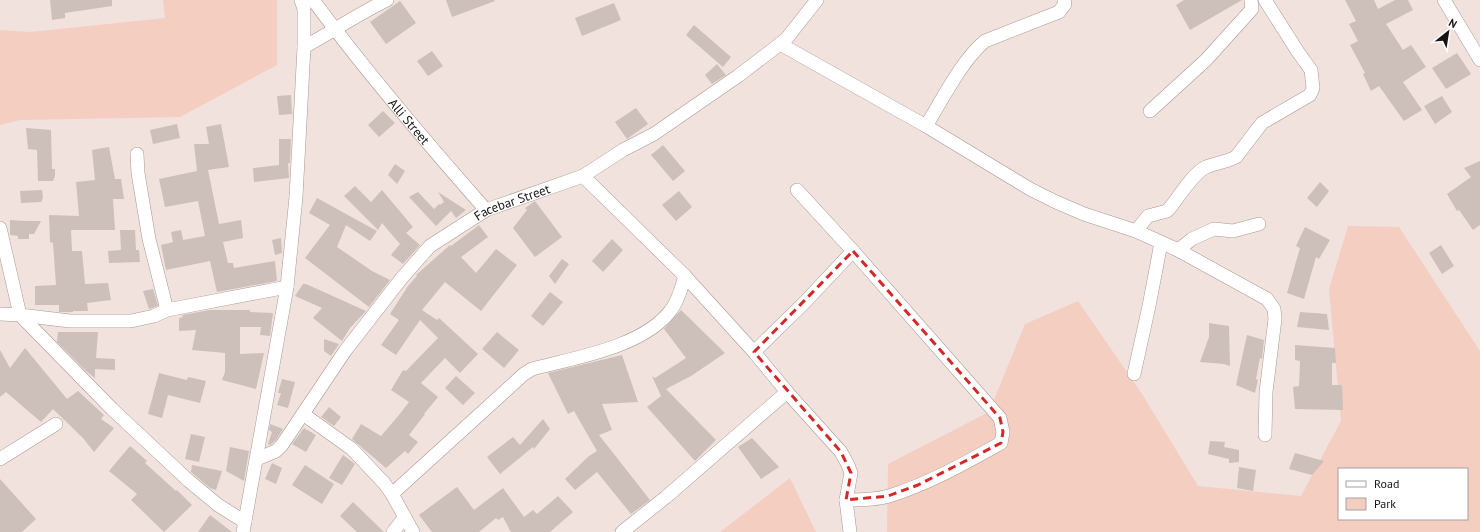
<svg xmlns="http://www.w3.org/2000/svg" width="1480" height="532" font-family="'PT Sans',sans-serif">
  <rect width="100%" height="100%" fill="#f1e2dd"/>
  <g fill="#f4cec0" fill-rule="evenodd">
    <path d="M 163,0 L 277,0 L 277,65 L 180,117 L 20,120 L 0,125 L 0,30 L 31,32 L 165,18 Z"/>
    <path d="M 1348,226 L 1399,227 L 1480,351 L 1480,532 L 887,532 L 888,464 L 989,412 L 1025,324 L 1078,301 L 1142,394 L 1198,486 L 1301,496 L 1341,421 L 1329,289 ZM 1339,469 L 1467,469 L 1467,519 L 1339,519 Z"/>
    <path d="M 790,478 L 816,532 L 720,532 Z"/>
  </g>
  <g fill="#cdbfba">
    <path d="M 50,0 L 112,0 L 112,6 L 65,13 L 65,18 L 52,20 Z"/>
    <path d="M 446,0 L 494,0 L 495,1 L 452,17 Z"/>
    <path d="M 1184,0 L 1242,0 L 1190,30 L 1176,5 Z"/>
    <path d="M 1345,0 L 1374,0 L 1378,9 L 1395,0 L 1408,0 L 1413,10 L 1386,24 L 1403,50 L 1411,45 L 1426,67 L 1403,82 L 1422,110 L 1404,121 L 1379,86 L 1371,91 L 1363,74 L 1365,73 L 1350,45 L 1358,41 L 1349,24 L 1356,21 Z"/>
    <path d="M 400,1 L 416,23 L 386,44 L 370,22 Z"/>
    <path d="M 614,3 L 621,20 L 582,36 L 575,18 Z"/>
    <path d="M 694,25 L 731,57 L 723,67 L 686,35 Z"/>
    <path d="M 432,51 L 443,66 L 428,76 L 417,61 Z"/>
    <path d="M 1457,53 L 1471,74 L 1446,89 L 1432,68 Z"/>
    <path d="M 717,64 L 726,75 L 712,84 L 705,75 Z"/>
    <path d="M 291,95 L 292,114 L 279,115 L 277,96 Z"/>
    <path d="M 1442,96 L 1452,112 L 1435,124 L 1424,106 Z"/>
    <path d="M 636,108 L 648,124 L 627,139 L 615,122 Z"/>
    <path d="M 383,111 L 395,123 L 379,137 L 368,125 Z"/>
    <path d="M 177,124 L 180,138 L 153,144 L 150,130 Z"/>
    <path d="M 221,124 L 229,167 L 208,170 L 219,224 L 241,220 L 243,238 L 223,242 L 228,263 L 233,263 L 234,268 L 275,261 L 277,281 L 217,292 L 210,261 L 166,270 L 161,245 L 173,242 L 171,232 L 181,230 L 183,240 L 205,236 L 198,201 L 165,207 L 159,179 L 197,171 L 194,144 L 209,144 L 206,127 Z"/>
    <path d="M 26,128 L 51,130 L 52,169 L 55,169 L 55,176 L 53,181 L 38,181 L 37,150 L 28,149 Z"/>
    <path d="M 279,139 L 291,139 L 290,163 L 288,163 L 289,178 L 254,182 L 253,168 L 279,165 Z"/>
    <path d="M 663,145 L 685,171 L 673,181 L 651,155 Z"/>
    <path d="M 109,147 L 115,179 L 121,179 L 124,199 L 113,199 L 115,230 L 71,230 L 72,251 L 82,251 L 85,284 L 108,283 L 111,300 L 87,303 L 88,311 L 73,311 L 73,312 L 59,312 L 59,305 L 35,305 L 35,286 L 56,285 L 53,243 L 50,242 L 49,215 L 79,216 L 76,182 L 95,180 L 92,150 Z"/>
    <path d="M 1480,161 L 1480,225 L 1473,230 L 1459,210 L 1457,211 L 1447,194 L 1471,177 L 1464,168 Z"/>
    <path d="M 395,164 L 405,171 L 397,184 L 388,175 Z"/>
    <path d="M 1320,182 L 1329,191 L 1317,207 L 1307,198 Z"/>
    <path d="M 355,186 L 371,202 L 382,190 L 413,227 L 406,233 L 420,245 L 403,264 L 391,255 L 400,244 L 382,223 L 378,230 L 344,196 Z"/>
    <path d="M 42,190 L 43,198 L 41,202 L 21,203 L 20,191 Z"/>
    <path d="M 679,191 L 692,207 L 676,221 L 662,205 Z"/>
    <path d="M 418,192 L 434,209 L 439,204 L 440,205 L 444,202 L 438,192 L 466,210 L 456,218 L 451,211 L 436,226 L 409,197 Z"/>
    <path d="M 317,198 L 377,231 L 370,241 L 346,225 L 337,247 L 372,271 L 390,280 L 369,307 L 305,258 L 330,225 L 309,213 Z"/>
    <path d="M 535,201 L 562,237 L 535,257 L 513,228 L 527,210 L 525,208 Z"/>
    <path d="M 10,220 L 26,221 L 41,221 L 34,234 L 29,234 L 29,239 L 18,239 L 18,236 L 10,235 Z"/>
    <path d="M 479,225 L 488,237 L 461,257 L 476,273 L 496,249 L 517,265 L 481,311 L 445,282 L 422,310 L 437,320 L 439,318 L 478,354 L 460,373 L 445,358 L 421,383 L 438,397 L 424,414 L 425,414 L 409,435 L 418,442 L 408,454 L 405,451 L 386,468 L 352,439 L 361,424 L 381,436 L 399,415 L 409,402 L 391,390 L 403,370 L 406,371 L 438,338 L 420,320 L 396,355 L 381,345 L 399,320 L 390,314 L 408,286 L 417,276 L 416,275 L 450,245 L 451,246 Z"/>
    <path d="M 1305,227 L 1330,240 L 1319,259 L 1316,257 L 1304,299 L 1287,293 L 1300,248 L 1296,246 Z"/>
    <path d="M 120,230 L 135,230 L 136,250 L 139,250 L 140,262 L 109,263 L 108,251 L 121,250 Z"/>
    <path d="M 281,238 L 282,253 L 275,255 L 272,240 Z"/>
    <path d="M 612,239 L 623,250 L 603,272 L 592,261 Z"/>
    <path d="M 1441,245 L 1454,266 L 1442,274 L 1429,253 Z"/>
    <path d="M 562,259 L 569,264 L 555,284 L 549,276 Z"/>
    <path d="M 303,284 L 306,284 L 366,311 L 350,328 L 342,341 L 313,318 L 322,308 L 295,296 Z"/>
    <path d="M 153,289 L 158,306 L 149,309 L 143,291 Z"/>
    <path d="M 550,292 L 563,302 L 543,326 L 531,316 Z"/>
    <path d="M 210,310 L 250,310 L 250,312 L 273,313 L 270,336 L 260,335 L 261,327 L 240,327 L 240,354 L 264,353 L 256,389 L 222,380 L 225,372 L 225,353 L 192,350 L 196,330 L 179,331 L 179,318 L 183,317 L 182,315 Z"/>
    <path d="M 681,310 L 725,353 L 691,376 L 666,389 L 716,440 L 695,461 L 647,407 L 661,396 L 652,376 L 655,378 L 686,358 L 664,329 Z"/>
    <path d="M 1300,312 L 1327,314 L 1329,330 L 1297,327 Z"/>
    <path d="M 1209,323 L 1229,326 L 1230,366 L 1224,364 L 1200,362 L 1209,337 Z"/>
    <path d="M 58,332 L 98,332 L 96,358 L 115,359 L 115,370 L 95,369 L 95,378 L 86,371 L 57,342 Z"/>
    <path d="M 497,332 L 519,350 L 504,368 L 482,349 Z"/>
    <path d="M 1247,335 L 1264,340 L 1262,359 L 1260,358 L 1256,379 L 1258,380 L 1255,393 L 1236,385 Z"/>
    <path d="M 324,339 L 339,344 L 331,356 L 324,351 Z"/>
    <path d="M 1295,345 L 1335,348 L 1336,363 L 1332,363 L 1332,385 L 1342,385 L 1343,410 L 1295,409 L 1293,387 L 1299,386 L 1300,361 L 1295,360 Z"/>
    <path d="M 25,348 L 67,399 L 78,391 L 104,415 L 101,419 L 114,428 L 94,452 L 83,438 L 53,409 L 41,422 L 6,392 L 0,397 L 0,350 L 10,368 Z"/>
    <path d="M 622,355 L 638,402 L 602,404 L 612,430 L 599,435 L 650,500 L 631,514 L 597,472 L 575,490 L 565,479 L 589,456 L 597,451 L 574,411 L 568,414 L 548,373 Z"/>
    <path d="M 159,373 L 187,380 L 188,377 L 206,381 L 200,403 L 168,395 L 162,418 L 148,414 Z"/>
    <path d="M 456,376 L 475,393 L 463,405 L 445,388 Z"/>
    <path d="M 282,379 L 295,382 L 288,408 L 277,405 L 281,393 L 278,393 Z"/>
    <path d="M 329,407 L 341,417 L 334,426 L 321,417 Z"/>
    <path d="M 543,419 L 550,429 L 534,449 L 533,447 L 500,474 L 487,457 L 513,437 L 520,445 Z"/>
    <path d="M 270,424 L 283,429 L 276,440 L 270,445 L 268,444 L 272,432 L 269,430 Z"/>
    <path d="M 304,428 L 316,435 L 306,452 L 292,444 Z"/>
    <path d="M 191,434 L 205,437 L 199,462 L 185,459 Z"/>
    <path d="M 752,438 L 779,467 L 761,479 L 738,447 Z"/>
    <path d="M 1210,441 L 1225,442 L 1224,447 L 1239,450 L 1239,462 L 1229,463 L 1229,459 L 1208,454 Z"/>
    <path d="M 130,446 L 147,461 L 145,463 L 176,491 L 177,490 L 192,505 L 164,532 L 131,500 L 137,494 L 109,471 Z"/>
    <path d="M 230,447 L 249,451 L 244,481 L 226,471 Z"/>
    <path d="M 1295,453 L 1324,461 L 1312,475 L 1289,469 Z"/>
    <path d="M 343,455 L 355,464 L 342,485 L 329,478 Z"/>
    <path d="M 272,463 L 282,468 L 276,484 L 265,479 Z"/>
    <path d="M 192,465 L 222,471 L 216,490 L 210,488 L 191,472 Z"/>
    <path d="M 305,465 L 334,484 L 322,504 L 292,485 Z"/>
    <path d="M 1239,467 L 1256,470 L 1253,491 L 1237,488 Z"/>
    <path d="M 0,479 L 36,519 L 22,532 L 0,532 Z"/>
    <path d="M 457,487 L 474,510 L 503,488 L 524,517 L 533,510 L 537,514 L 558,496 L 573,512 L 550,532 L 511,532 L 503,517 L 498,520 L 496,518 L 479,532 L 432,532 L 419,515 Z"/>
    <path d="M 353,502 L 384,532 L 357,532 L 340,516 Z"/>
    <path d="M 210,515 L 232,532 L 198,532 Z"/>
  </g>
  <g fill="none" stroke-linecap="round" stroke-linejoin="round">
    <g stroke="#a79994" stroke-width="14">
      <g id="minor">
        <path id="s1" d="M 313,0 C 367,73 426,142 486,210"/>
        <path d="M 1444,0 L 1480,60"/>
        <path d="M 780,44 L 926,126 L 1030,189 L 1056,202 L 1084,214 L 1136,231 L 1178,250 L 1267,299 L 1274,309 L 1275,319 L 1266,392 L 1265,435"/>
        <path d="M 304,47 C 332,32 358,14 387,0"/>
        <path d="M 1150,111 L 1206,60 L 1252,9 L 1251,0"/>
        <path d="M 926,126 C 942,100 962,60 985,41 L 1059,12 L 1065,4 L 1064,0"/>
        <path d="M 137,154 L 138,173 L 149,239 L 167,310"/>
        <path d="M 583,176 L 685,276 L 754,352 L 787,392 L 841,452 L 848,465 L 851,473 L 846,500 L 850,532"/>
        <path d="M 797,190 L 853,251 L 1000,418 L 1003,432 L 1001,443 C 965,463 928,484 889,496 C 875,500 860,500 846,500"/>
        <path d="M 0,228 L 20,315 L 70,321 L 131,321 L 154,316 L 167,310 L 287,287"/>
        <path d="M 1136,231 L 1148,216 L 1167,211 L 1169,209 C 1179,197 1193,173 1206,167 C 1216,163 1226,162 1236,157 L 1262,123 L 1310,95 L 1313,88 L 1311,70 L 1298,52 L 1265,0"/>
        <path d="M 1178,250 L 1192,239 L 1214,229 L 1233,231 L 1259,224"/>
        <path d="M 0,314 L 20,315 L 112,409 L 189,481 L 218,505 L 245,522"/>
        <path d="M 754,352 L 805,302 L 853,251"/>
        <path d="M 1134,374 L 1149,306 L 1161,243"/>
        <path d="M 303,414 L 352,449 L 384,483 L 392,494 L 413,532"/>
        <path d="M 0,459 L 56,424"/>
        <path id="s2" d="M 257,459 L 276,451 L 282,445 L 345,351 L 401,279 L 430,246 L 486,210 L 583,176 L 623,150 L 654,134 L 738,76 L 780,44 L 787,38 L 817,0"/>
        <path d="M 392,494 L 524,374 L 532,369 C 574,358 644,347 671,310 C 679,300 681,288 685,276"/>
        <path d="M 243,532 L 287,287 L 296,197 L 304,47 L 304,9 L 301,0"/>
        <path d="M 393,532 L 404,518"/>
        <path d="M 622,532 L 666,497 L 787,392"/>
      </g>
    </g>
    <use href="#minor" stroke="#fff" stroke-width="13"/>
  </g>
  <path fill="none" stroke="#d62828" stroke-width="3" stroke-dasharray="8 5" stroke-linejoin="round" d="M 853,251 L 1000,418 L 1003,432 L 1001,443 L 918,485 L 888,496 L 846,500 L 851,473 L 841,452 L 754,352 Z"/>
  <g text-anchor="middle" stroke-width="4" stroke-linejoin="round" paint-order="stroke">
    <g font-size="13" fill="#191413" stroke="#fff">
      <text dy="5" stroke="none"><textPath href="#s1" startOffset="155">Alli Street</textPath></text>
      <text dy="5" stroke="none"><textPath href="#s2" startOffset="371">Facebar Street</textPath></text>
    </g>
  </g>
  <rect x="1338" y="468" width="130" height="52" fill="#ffffff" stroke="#a3a1a1"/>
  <rect x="1346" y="481" width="20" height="6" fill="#ffffff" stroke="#a3a1a1"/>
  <text x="1374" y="488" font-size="12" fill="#191413">Road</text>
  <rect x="1346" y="498" width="20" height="12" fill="#f4cec0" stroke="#a3a1a1"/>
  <text x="1374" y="508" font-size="12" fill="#191413">Park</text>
  <g transform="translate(1448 32) rotate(30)" stroke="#ffffff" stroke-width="3" paint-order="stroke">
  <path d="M0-3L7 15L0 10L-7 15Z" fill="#191413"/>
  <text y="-6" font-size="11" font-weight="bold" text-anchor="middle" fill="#191413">N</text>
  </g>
</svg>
